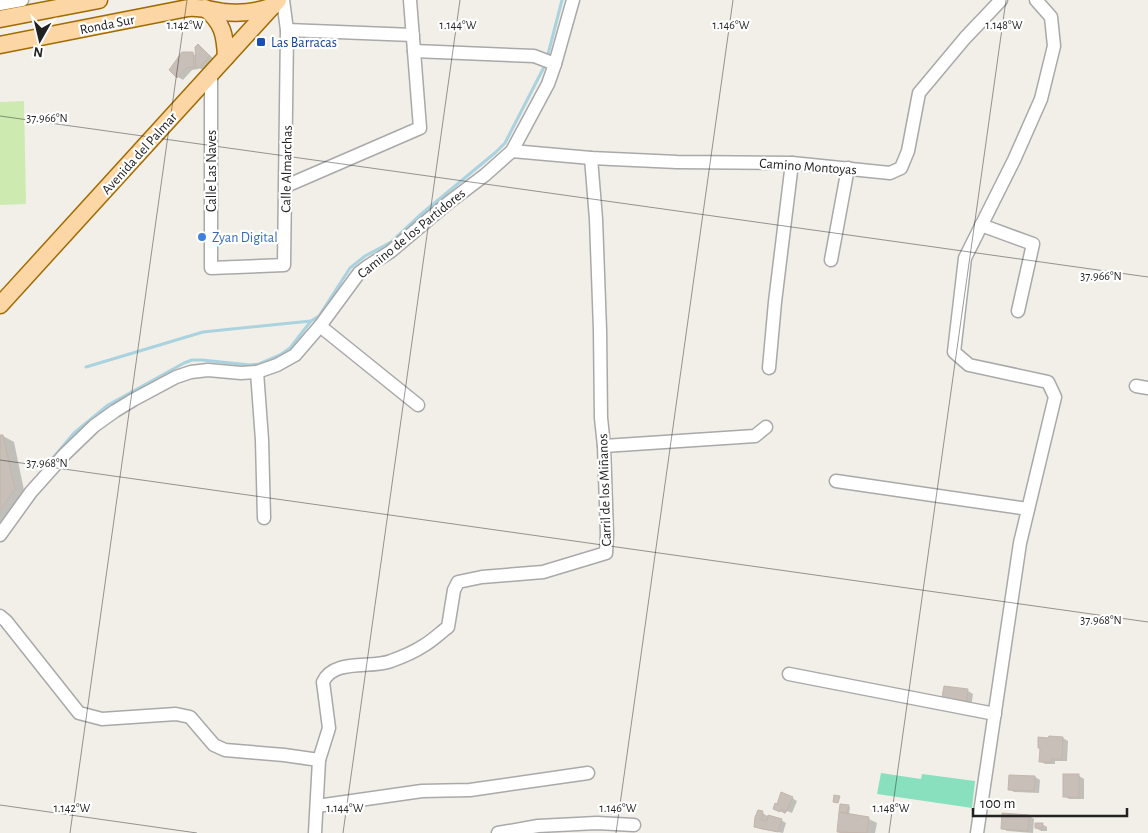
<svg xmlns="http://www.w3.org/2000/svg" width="1148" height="833" font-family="'Alegreya Sans',sans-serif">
  <rect width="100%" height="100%" fill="#f2efe9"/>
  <path fill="#cdebb0" d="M 24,101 L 26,204 L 0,205 L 0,102 Z"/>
  <path fill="#88e0be" d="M 881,773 L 921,779 L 922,774 L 975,781 L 972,808 L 877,794 Z"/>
  <g fill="#0003">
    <path d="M 203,49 L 214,59 L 204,70 L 198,68 L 198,69 L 192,70 L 183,80 L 178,77 L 193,54 L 197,56 Z"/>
    <path d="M 3,436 L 14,442 L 25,495 L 0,531 L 0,437 Z"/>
    <path d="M 945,687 L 968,691 L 973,694 L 971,708 Z"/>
    <path d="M 1063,738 L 1068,741 L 1067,761 L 1055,761 L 1055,764 L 1045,764 L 1040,761 L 1041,749 L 1039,748 L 1049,740 Z"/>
    <path d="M 1064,776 L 1079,776 L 1084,779 L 1084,799 L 1069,799 L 1064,796 Z"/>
    <path d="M 1035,777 L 1040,780 L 1039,793 L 1014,792 L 1009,789 Z"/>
    <path d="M 792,798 L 797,801 L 792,813 L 787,811 L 785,814 L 780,811 L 778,805 Z"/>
    <path d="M 848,806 L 850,807 L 849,815 L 869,819 L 877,823 L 875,833 L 840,833 L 838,832 L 840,813 L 845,813 Z"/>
    <path d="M 763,813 L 767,816 L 781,820 L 786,823 L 783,833 L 760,829 L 755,826 Z"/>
    <path d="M 1003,814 L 1029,816 L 1034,819 L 1033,833 L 1007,831 L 1002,828 Z"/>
    <path d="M 1042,824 L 1047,827 L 1047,831 L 1041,831 L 1036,828 Z"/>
  </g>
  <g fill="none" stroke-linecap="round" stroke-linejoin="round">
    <g stroke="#aad3df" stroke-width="3">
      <path d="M 547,58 L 562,0"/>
      <path d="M 86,367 L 203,332 L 311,321"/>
      <path d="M 42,471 L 74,433 L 108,405 L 184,363 L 192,360 L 202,360 L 250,365 L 259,364 L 280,355 L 290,348 L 311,321 L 319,316 L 350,268 L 365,256 L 391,242 L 420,215 L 496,152 L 505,143 L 543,69 L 545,64"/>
    </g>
  </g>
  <g fill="#c7bfb8" stroke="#c4b6ab">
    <path d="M 198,44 L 210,56 L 199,68 L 196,68 L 195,47 Z"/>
    <path d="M 182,52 L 193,52 L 194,67 L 186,68 L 177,78 L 169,70 Z"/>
    <path d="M 0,435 L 3,435 L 15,489 L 0,510 Z"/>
    <path d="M 944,686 L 968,689 L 966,706 L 941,703 Z"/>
    <path d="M 1049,736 L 1063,737 L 1062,759 L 1051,759 L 1051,762 L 1039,762 L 1040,748 L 1038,748 L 1038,737 L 1048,738 Z"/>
    <rect x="1063" y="774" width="16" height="23"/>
    <path d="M 1009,775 L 1035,776 L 1034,791 L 1008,790 Z"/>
    <path d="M 781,792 L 793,797 L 786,812 L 781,809 L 780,812 L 773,809 L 775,803 L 777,804 Z"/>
    <path d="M 834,795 L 840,796 L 838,803 L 833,802 Z"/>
    <path d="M 840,804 L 849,805 L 847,813 L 839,812 Z"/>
    <path d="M 758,810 L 763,811 L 761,820 L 767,821 L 768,815 L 782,819 L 778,832 L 754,827 L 755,817 Z"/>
    <path d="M 839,812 L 869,817 L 867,833 L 837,832 Z"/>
    <path d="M 1002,813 L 1029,815 L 1028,831 L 1001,829 Z"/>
    <path d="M 1035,823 L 1043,823 L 1042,829 L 1035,828 Z"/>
  </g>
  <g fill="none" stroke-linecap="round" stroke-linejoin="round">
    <g stroke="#a9a9a9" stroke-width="15">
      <g id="minor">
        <path d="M 0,4 L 22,0"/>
        <path d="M 287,30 L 413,35"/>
        <path d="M 414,51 L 534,56 L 555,64"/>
        <path d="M 211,73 L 211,268 L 284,265 L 287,30 L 283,0"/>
        <path d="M 512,151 L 591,158 L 677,162 L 792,163 L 890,173 L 901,168 L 908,151 L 919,93 L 965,38 L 1001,0"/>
        <path d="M 286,186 L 420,128 L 410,0"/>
        <path d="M 981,225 L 1033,244 L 1018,311"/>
        <path d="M 831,260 L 848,168"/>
        <path d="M 320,326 L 418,405"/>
        <path d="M 769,368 L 775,302 L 792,163"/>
        <path d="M 257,372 L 262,440 L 264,518"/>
        <path d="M 1136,386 L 1148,388"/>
        <path d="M 604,446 L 755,436 L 766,427"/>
        <path d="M 836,481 L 1028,509"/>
        <path d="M 0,535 L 31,492 L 65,454 L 94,426 L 115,411 L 133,400 L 176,377 L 191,372 L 208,370 L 241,373 L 257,372 L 277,365 L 295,355 L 320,326 L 359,273 L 368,266 L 390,252 L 448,203 L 485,175 L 512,151 L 548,84 L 555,64 L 573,0"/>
        <path d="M 0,616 L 6,621 L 79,713 L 102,719 L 176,714 L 190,717 L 214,745 L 225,750 L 284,755 L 319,760"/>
        <path d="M 789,674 L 995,714"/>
        <path d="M 317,806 L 422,791 L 470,790 L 588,773"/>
        <path d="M 315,833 L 319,760 L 329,728 L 323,682 C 334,658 371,669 391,661 C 402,657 414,652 423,646 C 432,641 440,633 448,627 L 454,590 L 458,582 L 482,577 L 543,572 L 606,553 L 607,534 L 604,446 L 601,418 L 600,330 L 596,219 L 591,158"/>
        <path d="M 498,833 L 538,826 L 597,823 L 634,825"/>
        <path d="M 977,833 L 1020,543 L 1055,397 L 1048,382 L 969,365 L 954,352 L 965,258 L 1014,160 L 1041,99 L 1054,46 L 1051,17 L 1036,0"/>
      </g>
    </g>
    <g stroke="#a06b00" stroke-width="19">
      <g id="major">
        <path d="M 205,8 C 223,23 225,35 226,57"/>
        <path d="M 0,19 L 99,0"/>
        <path d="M 0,45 L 188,8 C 200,7 211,10 223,12 C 240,14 257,12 273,6"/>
        <path d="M 0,305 L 278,0"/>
      </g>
    </g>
    <use href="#minor" stroke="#fff" stroke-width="12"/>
    <use href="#major" stroke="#fcd6a4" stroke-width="16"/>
  </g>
  <path fill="none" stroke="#222" stroke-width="1" stroke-opacity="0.45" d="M 0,116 L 1148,277M 0,460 L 1148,622M 0,805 L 197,833M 70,833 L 187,0M 343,833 L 460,0M 616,833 L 733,0M 889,833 L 1006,0"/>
  <rect fill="#1a4fb4" stroke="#fff" stroke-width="2" x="256" y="37" width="10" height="10" rx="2.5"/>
  <circle fill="#3f7fe0" stroke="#fff" stroke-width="2" cx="202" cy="237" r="5"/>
  <g text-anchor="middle" stroke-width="4.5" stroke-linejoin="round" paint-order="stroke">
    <g font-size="14" fill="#222" stroke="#fff">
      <text transform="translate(107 24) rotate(-11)" y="5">Ronda Sur</text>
      <text transform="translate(139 153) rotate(-48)" y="5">Avenida del Palmar</text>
      <text transform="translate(808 166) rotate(4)" y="5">Camino Montoyas</text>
      <text transform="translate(286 169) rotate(-89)" y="5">Calle Almarchas</text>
      <text transform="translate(211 171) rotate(-90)" y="5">Calle Las Naves</text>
      <text transform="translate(411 233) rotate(-39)" y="5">Camino de los Partidores</text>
      <text transform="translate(604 490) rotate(-92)" y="5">Carril de los Miñanos</text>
    </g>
    <g font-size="14" fill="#164399" stroke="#fff" text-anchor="start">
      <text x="271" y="47">Las Barracas</text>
    </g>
    <g font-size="14" fill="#366cbe" stroke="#fff" text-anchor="start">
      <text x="212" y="242">Zyan Digital</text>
    </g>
  </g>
  <g font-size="12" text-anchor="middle" fill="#222" stroke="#fff" stroke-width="4.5" stroke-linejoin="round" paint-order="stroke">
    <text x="185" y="29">1.142°W</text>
    <text x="458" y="29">1.144°W</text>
    <text x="731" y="29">1.146°W</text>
    <text x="1004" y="29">1.148°W</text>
    <text x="47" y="122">37.966°N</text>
    <text x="1101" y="280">37.966°N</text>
    <text x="47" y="467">37.968°N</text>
    <text x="1101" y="624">37.968°N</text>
    <text x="72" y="812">1.142°W</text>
    <text x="345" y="812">1.144°W</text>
    <text x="618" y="812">1.146°W</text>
    <text x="891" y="812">1.148°W</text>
  </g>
  <g transform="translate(40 40) rotate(188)" stroke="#ffffff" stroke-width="4" paint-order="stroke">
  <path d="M0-4L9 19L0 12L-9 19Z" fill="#222222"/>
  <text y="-8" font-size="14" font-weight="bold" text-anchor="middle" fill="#222222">N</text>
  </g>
  <path d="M973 808v8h154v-8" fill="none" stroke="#222222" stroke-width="2.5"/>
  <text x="980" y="808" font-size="15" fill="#222222" stroke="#ffffff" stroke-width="4" paint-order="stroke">100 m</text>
</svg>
